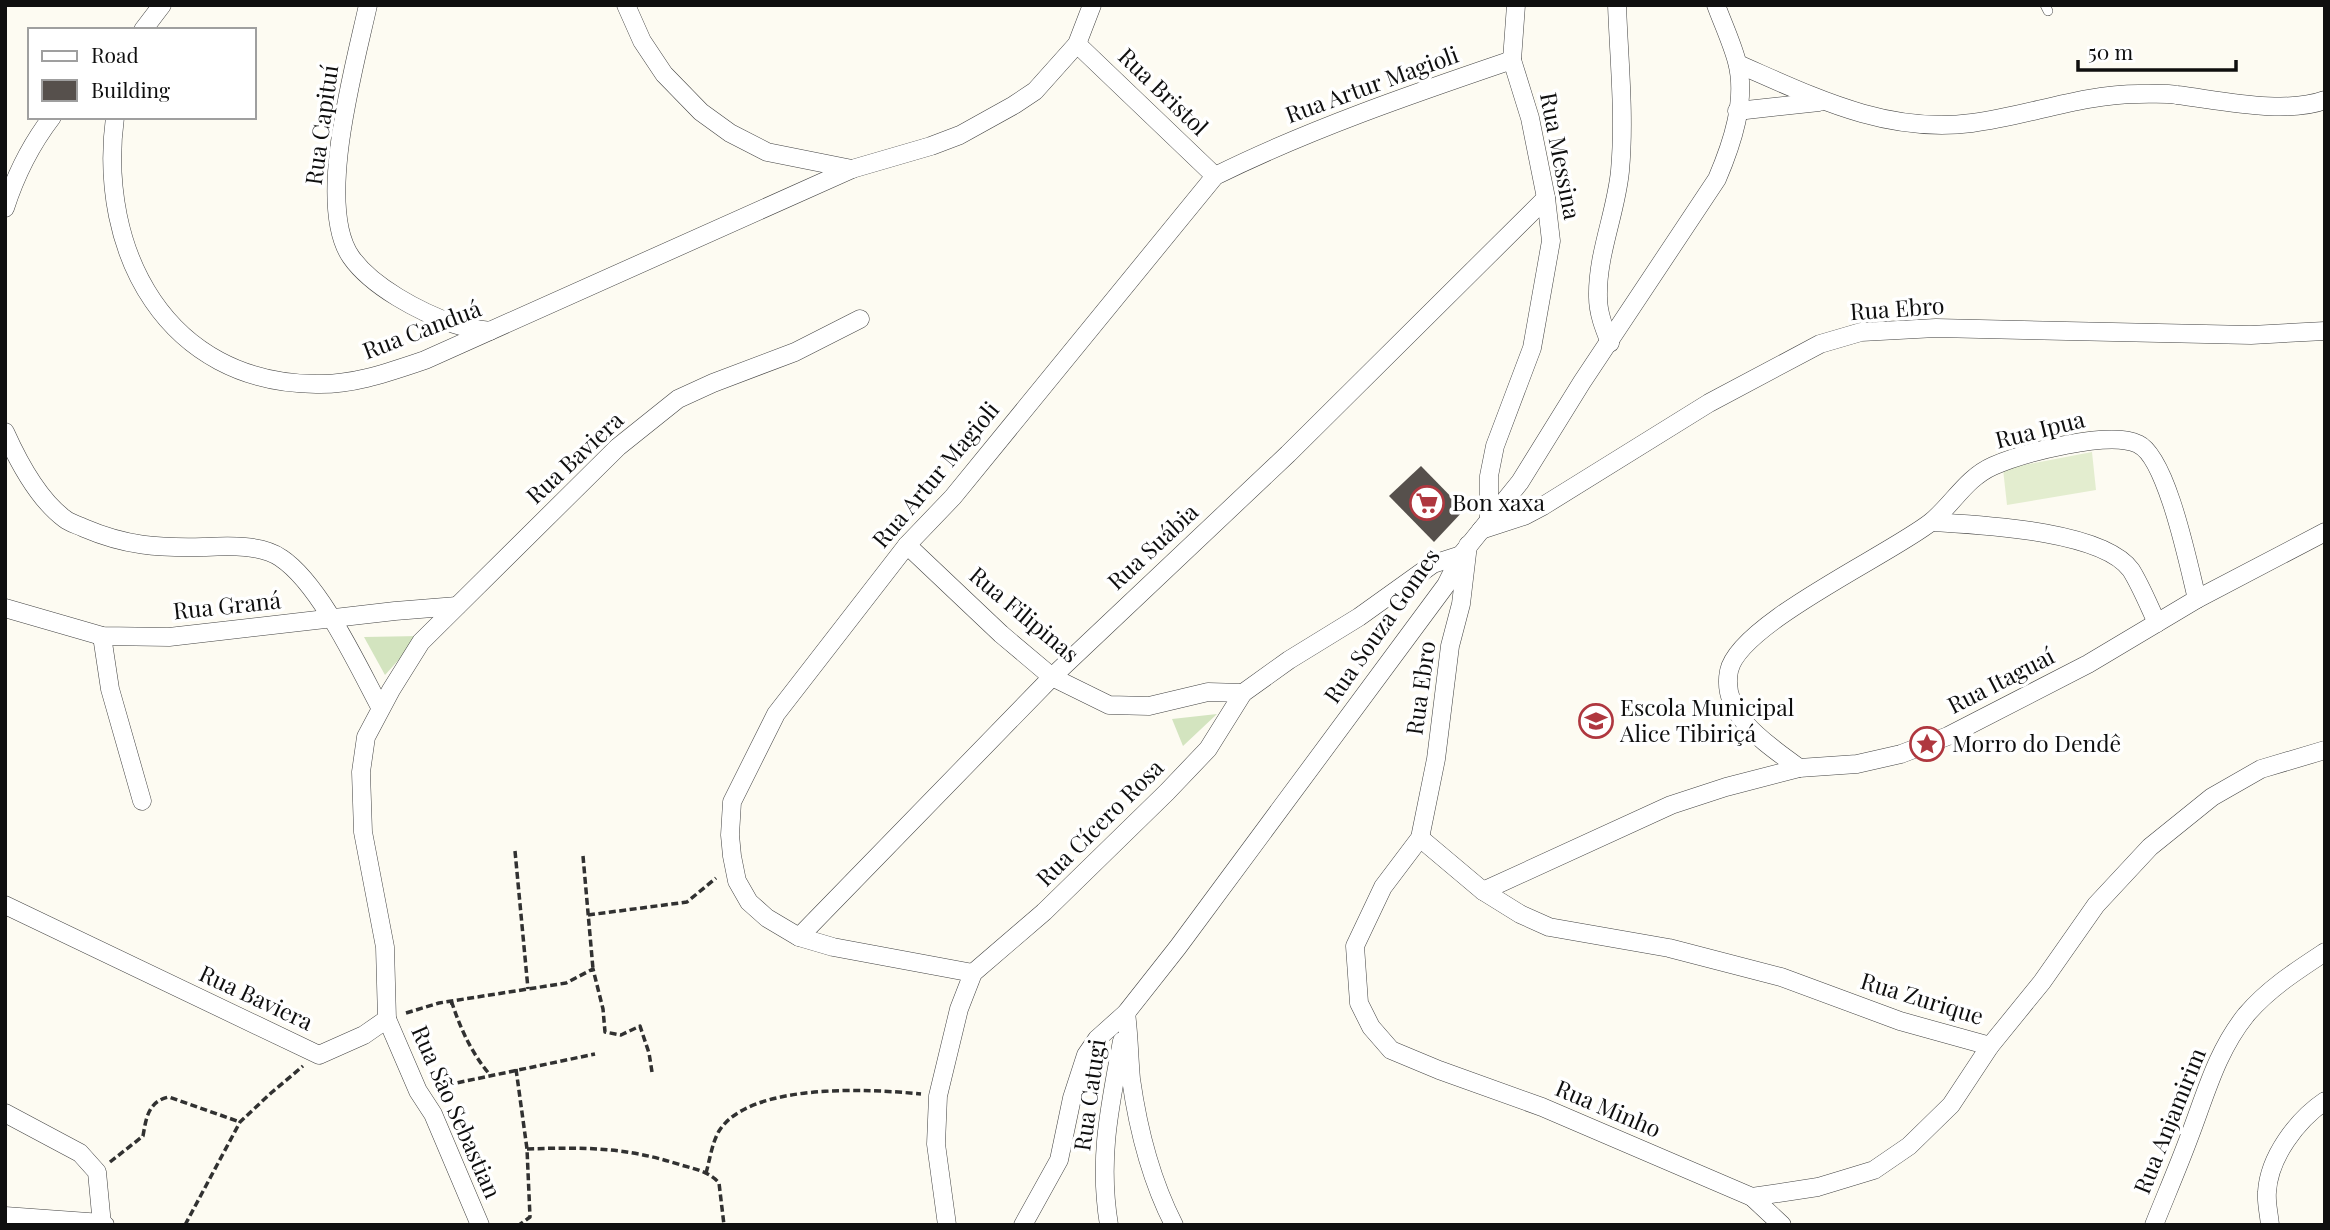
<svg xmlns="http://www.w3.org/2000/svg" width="2330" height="1230" font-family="'Playfair Display',serif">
  <rect width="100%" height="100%" fill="#fdfbf2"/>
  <g fill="#d3e4bf">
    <path d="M 420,636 L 385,675 L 364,637 Z"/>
    <path d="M 1217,714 L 1183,746 L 1172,719 Z"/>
  </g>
  <path fill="#e3edcf" d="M 2092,452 L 2096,490 L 2007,505 L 2003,469 Z"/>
  <path fill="#56504c" d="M 1421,466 L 1464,510 L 1434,542 L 1389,496 Z"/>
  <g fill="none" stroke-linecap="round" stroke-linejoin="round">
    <g stroke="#424242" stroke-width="10">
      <path id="lane" d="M 2045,5 L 2048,11"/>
    </g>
    <g stroke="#424242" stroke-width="19">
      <g id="street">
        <path d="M 368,5 C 355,65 315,205 351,257 C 372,287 420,312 454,324 C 465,328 478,329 490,331"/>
        <path d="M 626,5 L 642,41 L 664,74 L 701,112 L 730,133 L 767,152 L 852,169 L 931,146 L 960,135 L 1014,105 L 1035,91 L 1077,44 L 1092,5"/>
        <path d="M 143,30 L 162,5"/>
        <path d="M 1077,44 L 1215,176"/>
        <path d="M 1738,64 C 1814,97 1886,134 1972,123 C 2028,116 2082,94 2139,94 C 2152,94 2165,93 2177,95 C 2219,100 2285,115 2325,100"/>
        <path d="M 1737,111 L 1819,102"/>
        <path d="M 115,117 C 97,252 167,383 316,384 C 354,385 389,372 425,360 L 852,169"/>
        <path d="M 5,208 C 15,177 32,143 52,117"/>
        <path d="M 1610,343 C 1604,328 1598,313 1598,297 C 1597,254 1616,213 1620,171 C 1625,116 1619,60 1617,5"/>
        <path d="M 5,432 C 18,461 39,500 65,519 C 70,523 78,525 84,528 C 126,546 158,548 203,547 C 227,546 261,544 281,558 C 320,584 358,666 380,707"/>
        <path d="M 1489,520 L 1489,476 L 1495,446 L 1532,348 L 1551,241 L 1546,198 L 1530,118 L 1512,60 L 1516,5"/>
        <path d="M 1932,522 C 1979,525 2102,530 2131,570 C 2141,586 2149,606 2157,623"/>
        <path d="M 1481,530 L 1524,516 L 1543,506 L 1709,403 L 1820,344 L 1861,332 L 1936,328 L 2251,335 L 2325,331"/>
        <path d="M 907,545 L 1001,634 L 1052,677 L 1109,705 L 1149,706 L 1208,692 L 1243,693"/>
        <path d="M 1468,545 L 1461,604 L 1450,646 L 1436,759 L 1420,838 L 1383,887 L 1355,946 L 1359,1003 L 1371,1027 L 1391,1050 L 1439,1070 L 1542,1107 L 1752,1197 L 1818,1187 L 1874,1170 L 1909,1146 L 1951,1105 L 1990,1046 L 2042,982 L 2096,905 L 2150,847 L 2212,797 L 2261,769 L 2325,750"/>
        <path d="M 5,608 L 102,636 L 169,637 L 395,611 L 457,606"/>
        <path d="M 102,636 L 110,689 L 142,801"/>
        <path d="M 1799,768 C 1769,745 1720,716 1729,671 C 1738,624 1891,554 1931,522 C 1953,504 1966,478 1993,466 C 2023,453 2109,430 2138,444 C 2167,457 2189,567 2197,599"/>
        <path d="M 1420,838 L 1483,891 L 1520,914 L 1549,927 L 1669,948 L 1781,977 L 1900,1021 L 1990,1046"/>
        <path d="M 1483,891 L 1671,805 L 1726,787 L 1799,768 L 1857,764 L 1901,754 L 1948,736 L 2088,664 L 2197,599 L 2325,532"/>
        <path d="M 5,905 L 319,1055 L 364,1035 L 387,1019"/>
        <path d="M 799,937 L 1052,677 L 1288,454 L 1546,198"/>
        <path d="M 973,973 L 833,947 L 799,937 L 767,918 L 749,902 L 737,881 L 732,856 L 730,835 L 732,802 L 776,714 L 907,545 L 953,497 L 1215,176 C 1310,129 1412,94 1512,60"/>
        <path d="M 1126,1013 C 1129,1035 1129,1057 1131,1079 C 1138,1129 1151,1180 1174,1225"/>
        <path d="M 5,1113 L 80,1153 L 97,1172 L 102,1225"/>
        <path d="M 1752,1197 L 1782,1225"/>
        <path d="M 5,1216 L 102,1223 L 105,1225"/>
        <path d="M 480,1225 L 433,1114 L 418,1091 L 387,1019 L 385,947 L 363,832 L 361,772 L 366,737 L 391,690 L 421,642 L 618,447 L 678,399 L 713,383 L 795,352 L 860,319"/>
        <path d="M 947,1225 L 936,1144 L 938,1096 L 959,1009 L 973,973 L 1044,912 L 1167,792 L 1208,749 L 1243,693 L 1289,660 L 1359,617 L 1433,564 L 1461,555"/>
        <path d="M 1023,1225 L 1059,1160 L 1072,1098 L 1086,1055 L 1097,1039 L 1126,1013 L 1178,947 L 1446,585 L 1461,555 L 1520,482 L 1582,382 L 1717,179 C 1732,144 1747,100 1737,62 C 1732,43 1723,24 1716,5"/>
        <path d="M 1109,1225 C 1098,1158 1110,1106 1122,1041"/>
        <path d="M 2154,1225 C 2166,1195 2179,1165 2190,1135 C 2206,1093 2217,1051 2246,1015 C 2268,989 2296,971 2325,952"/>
        <path d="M 2270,1225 C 2269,1214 2266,1202 2267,1192 C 2269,1157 2297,1120 2325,1101"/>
      </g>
    </g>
    <g stroke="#313131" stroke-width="3.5" stroke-dasharray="7 3.5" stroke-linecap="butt">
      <path d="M 515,851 L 528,989"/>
      <path d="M 583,856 L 593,969"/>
      <path d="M 588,915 L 687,902 L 716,878"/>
      <path d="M 450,1003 L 452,1003 C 461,1030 472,1054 491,1076"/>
      <path d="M 406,1013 L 439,1003 L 566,983 L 593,969 L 603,1009 L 605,1032 L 621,1035 L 640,1026 L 649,1053 L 652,1072"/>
      <path d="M 516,1069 L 527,1149 L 530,1217 L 519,1225"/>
      <path d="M 437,1087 L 595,1054"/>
      <path d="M 527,1149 C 584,1147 626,1147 681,1165 C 695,1169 710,1172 719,1183 L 724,1225"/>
      <path d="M 110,1162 L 143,1136 C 146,1119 148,1101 169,1097 L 240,1122"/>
      <path d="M 706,1173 C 710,1159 712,1143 719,1131 C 750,1082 871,1089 921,1094"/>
      <path d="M 185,1225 L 240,1122 L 271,1093 L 303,1066"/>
    </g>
    <use href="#lane" stroke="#fff" stroke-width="9"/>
    <use href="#street" stroke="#fff" stroke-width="18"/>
  </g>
  <defs>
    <g id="supermarket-ring" transform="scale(1.75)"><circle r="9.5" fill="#fff" stroke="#af373f" stroke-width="1.5"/><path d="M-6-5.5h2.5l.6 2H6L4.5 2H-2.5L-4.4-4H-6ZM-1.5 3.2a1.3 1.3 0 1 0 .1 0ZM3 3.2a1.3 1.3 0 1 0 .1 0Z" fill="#af373f"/></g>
    <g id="school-ring" transform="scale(1.75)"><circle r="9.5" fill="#fff" stroke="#af373f" stroke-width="1.5"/><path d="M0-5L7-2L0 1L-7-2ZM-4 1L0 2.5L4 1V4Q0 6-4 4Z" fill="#af373f"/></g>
    <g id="sight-ring" transform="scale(1.75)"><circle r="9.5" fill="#fff" stroke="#af373f" stroke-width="1.5"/><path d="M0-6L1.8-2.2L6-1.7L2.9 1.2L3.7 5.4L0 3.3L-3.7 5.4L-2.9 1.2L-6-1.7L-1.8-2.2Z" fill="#af373f"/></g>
  </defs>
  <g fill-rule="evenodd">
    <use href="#supermarket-ring" x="1427" y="503"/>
    <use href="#school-ring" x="1596" y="721"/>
    <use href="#sight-ring" x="1927" y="744"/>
  </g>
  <g text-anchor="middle" stroke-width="7" stroke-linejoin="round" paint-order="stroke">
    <g font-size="23" fill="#0f0f0f" stroke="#fff">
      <text transform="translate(1372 85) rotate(-20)" y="8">Rua Artur Magioli</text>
      <text transform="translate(1163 92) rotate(44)" y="8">Rua Bristol</text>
      <text transform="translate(322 125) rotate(-82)" y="8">Rua Capituí</text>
      <text transform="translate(1560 156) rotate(79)" y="8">Rua Messina</text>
      <text transform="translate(1897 309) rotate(-4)" y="8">Rua Ebro</text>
      <text transform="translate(422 330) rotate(-21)" y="8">Rua Canduá</text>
      <text transform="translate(2040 430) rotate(-14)" y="8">Rua Ipua</text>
      <text transform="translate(575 458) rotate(-43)" y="8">Rua Baviera</text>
      <text transform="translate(936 475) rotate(-50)" y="8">Rua Artur Magioli</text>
      <text transform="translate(1153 547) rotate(-43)" y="8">Rua Suábia</text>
      <text transform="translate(227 606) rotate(-6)" y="8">Rua Graná</text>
      <text transform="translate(1024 615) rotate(40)" y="8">Rua Filipinas</text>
      <text transform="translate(1382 626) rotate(-55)" y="8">Rua Souza Gomes</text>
      <text transform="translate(2001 681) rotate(-27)" y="8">Rua Itaguaí</text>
      <text transform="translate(1421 688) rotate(-82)" y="8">Rua Ebro</text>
      <text transform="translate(1100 823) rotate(-45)" y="8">Rua Cícero Rosa</text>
      <text transform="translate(256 998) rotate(25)" y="8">Rua Baviera</text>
      <text transform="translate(1922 999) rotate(17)" y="8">Rua Zurique</text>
      <text transform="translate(1090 1095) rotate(-82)" y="8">Rua Catugi</text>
      <text transform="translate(1608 1109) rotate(23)" y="8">Rua Minho</text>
      <text transform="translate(456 1112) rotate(66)" y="8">Rua São Sebastian</text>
      <text transform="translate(2170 1121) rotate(-68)" y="8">Rua Anjamirim</text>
    </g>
    <g font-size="23" fill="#0f0f0f" stroke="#fff" text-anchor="start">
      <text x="1452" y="511">Bon xaxa</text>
      <text x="1620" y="716">Escola Municipal<tspan x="1620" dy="26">Alice Tibiriçá</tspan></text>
      <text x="1952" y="752">Morro do Dendê</text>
    </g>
  </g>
  <rect width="2330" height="1230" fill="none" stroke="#0f0f0f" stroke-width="14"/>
  <rect x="28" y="28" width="228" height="91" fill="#ffffff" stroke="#9f9f9f" stroke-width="2"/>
  <rect x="42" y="51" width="35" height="10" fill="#ffffff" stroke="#9f9f9f" stroke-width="2"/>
  <text x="91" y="63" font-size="21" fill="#0f0f0f">Road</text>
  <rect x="42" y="80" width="35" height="21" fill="#56504c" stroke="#9f9f9f" stroke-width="2"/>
  <text x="91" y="98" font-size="21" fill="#0f0f0f">Building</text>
  <path d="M2078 60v10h158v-10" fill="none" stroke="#0f0f0f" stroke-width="3.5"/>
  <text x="2088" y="60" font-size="21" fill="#0f0f0f" stroke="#ffffff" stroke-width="5" paint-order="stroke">50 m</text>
</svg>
